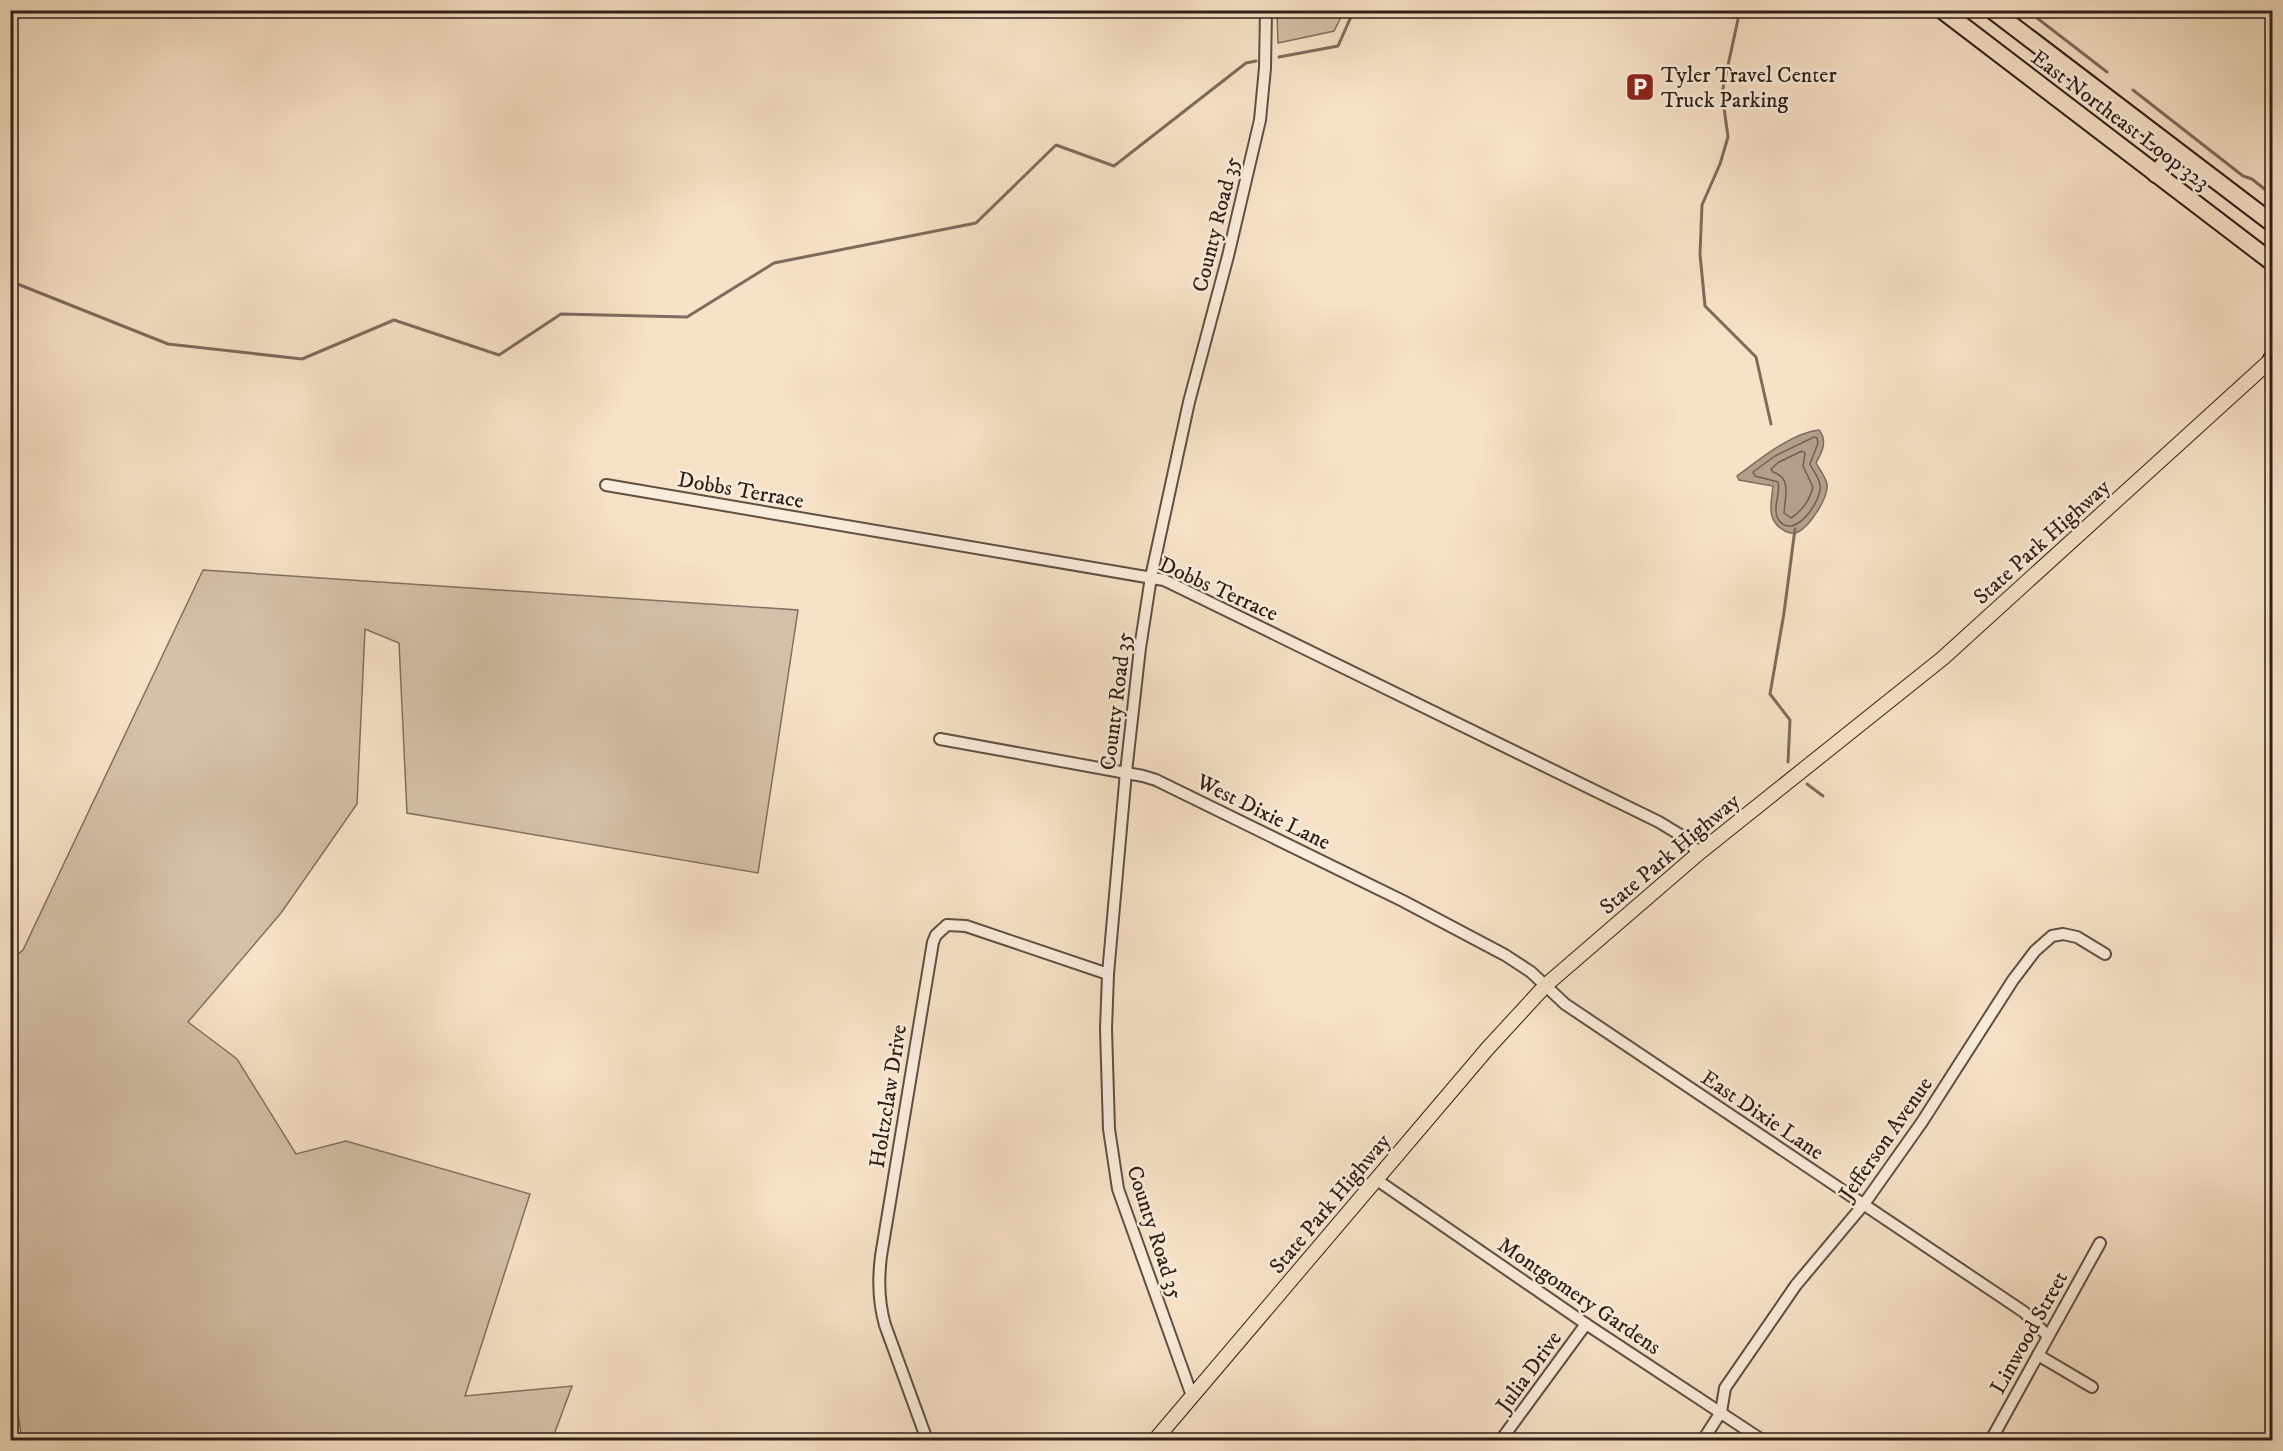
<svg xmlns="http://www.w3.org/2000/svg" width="2283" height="1451" font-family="'IM FELL DW Pica',serif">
  <rect width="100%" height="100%" fill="#f6e2c6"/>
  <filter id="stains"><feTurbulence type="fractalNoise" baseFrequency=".00333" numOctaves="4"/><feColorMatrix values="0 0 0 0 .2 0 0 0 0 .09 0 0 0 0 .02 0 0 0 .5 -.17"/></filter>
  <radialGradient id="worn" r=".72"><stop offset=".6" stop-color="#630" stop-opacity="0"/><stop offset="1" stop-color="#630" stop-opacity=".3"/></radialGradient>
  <g fill="#d4c1a8" stroke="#827060" stroke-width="1.5">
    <path d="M 1277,11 L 1277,10 L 1344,11 L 1334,31 L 1278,43 Z"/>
    <path d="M 203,570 L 798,610 L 758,873 L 407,813 L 399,643 L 365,629 L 357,804 L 281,913 L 188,1022 L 237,1059 L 296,1154 L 346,1141 L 530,1194 L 465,1396 L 572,1386 L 552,1440 L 22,1440 L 14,1388 L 10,1382 L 11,960 L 23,950 Z"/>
  </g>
  <path fill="#b29f8a" stroke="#7e6b5c" stroke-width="1.5" d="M 1819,430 C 1828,441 1822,452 1816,463 C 1820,470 1825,476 1827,484 C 1829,497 1810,526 1798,532 C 1794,534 1789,533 1785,531 C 1766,521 1771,504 1773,486 L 1739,480 L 1737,476 C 1759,460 1791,433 1819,430 Z"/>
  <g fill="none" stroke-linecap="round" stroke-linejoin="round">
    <g stroke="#705e50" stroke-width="1.5">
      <path d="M 1814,437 L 1817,438 L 1818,443 L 1810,464 C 1813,471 1819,477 1820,485 C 1823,500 1793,543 1778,519 C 1772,508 1781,493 1778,482 L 1755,476 L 1753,472 L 1775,456 Z"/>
      <path d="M 1802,451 L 1805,453 L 1803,466 L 1813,487 C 1810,500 1801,512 1791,518 L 1784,513 C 1785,497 1792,478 1773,472 L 1771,469 L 1779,462 Z"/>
    </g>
    <g stroke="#7e6b5c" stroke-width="3">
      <path d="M 1740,10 L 1722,93 L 1728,137 L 1720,164 L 1702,205 L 1700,254 L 1705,306 L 1756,357 L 1771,424"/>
      <path d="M 2028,11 L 2107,72"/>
      <path d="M 1279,57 L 1338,46 L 1354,10"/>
      <path d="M 2133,90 L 2243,176 L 2252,179 L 2272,195"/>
      <path d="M 10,281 L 168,344 L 302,359 L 394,320 L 499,355 L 561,314 L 687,317 L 774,263 L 976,223 L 1056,145 L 1114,166 L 1246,63 L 1256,61"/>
      <path d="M 1788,762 L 1790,720 L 1770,694 L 1784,613 L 1795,529"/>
      <path d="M 1807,784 L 1823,796"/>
    </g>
    <g stroke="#614f43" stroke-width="14">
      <g id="minor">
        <path d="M 606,485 L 1164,580 L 1659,822 L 1682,836 L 1699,853"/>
        <path d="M 940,739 L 1143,776 L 1156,780 L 1403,901 L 1505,955 L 1531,972 L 1565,1004 L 2024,1312 L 2048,1336"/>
        <path d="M 1377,1180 L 1586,1324 L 1762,1440"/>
        <path d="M 2038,1355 L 2092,1387"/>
        <path d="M 1192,1396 L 1118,1189 L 1109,1129 L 1106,1029 L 1108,974 L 1126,772 L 1140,648 L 1151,577 L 1189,402 L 1228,256 L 1260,120 L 1265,68 L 1266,10"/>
        <path d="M 927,1440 L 885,1325 C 878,1301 878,1280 881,1256 L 933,942 L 936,935 L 947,925 L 966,926 L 1108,974"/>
        <path d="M 1501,1440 L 1586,1324"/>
        <path d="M 1703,1440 L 1721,1412 L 1725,1388 L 1796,1285 L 1864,1204 L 1922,1122 L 2013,980 L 2035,951 L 2052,936 L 2063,934 L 2077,937 L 2105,954"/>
        <path d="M 1991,1440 L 2100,1243"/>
      </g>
    </g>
    <g stroke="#2f1e17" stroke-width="16">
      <path id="major" d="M 1155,1440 L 1488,1048 L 1546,985 L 1699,853 L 1943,658 L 2272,359"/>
    </g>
    <g stroke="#2f1e17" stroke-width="20">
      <g id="highway">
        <path d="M 1942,10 L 2272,262"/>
        <path d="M 1992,10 L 2272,223"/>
        <path d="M 2156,174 L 2175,151"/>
        <path d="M 2272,360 L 2272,359"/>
      </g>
    </g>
    <use href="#minor" stroke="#f9ecda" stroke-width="10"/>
    <use href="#major" stroke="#f6e2c6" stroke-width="14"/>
    <use href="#highway" stroke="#f6e2c6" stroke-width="16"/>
  </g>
  <defs>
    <g id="parking-square" transform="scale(1.5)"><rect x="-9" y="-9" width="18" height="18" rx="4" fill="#8f2418" stroke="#f9ecda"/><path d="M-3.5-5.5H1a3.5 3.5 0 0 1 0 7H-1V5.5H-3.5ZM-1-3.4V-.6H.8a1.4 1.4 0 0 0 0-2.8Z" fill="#fff"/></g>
  </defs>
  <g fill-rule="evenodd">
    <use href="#parking-square" x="1640" y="87"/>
  </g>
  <g text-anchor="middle" stroke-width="5" stroke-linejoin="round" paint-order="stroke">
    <g font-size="22" fill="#2f1e17" stroke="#f9ecda" text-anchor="start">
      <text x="1661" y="82">Tyler Travel Center<tspan x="1661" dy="25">Truck Parking</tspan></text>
    </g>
    <g font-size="22" fill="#2f1e17" stroke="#f9ecda">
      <text transform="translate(2121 119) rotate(37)" y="8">East Northeast Loop 323</text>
      <text transform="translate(1215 224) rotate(-76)" y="8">County Road 35</text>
      <text transform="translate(741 489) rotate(10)" y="8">Dobbs Terrace</text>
      <text transform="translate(2041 541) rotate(-42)" y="8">State Park Highway</text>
      <text transform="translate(1219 588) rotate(24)" y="8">Dobbs Terrace</text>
      <text transform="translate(1115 701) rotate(-83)" y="8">County Road 35</text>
      <text transform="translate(1264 811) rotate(26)" y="8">West Dixie Lane</text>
      <text transform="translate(1669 853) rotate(-40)" y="8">State Park Highway</text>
      <text transform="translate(887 1096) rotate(-81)" y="8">Holtzclaw Drive</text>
      <text transform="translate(1763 1114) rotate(34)" y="8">East Dixie Lane</text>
      <text transform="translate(1885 1138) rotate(-55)" y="8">Jefferson Avenue</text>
      <text transform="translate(1329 1203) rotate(-50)" y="8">State Park Highway</text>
      <text transform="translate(1156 1232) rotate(72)" y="8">County Road 35</text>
      <text transform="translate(1580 1295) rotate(34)" y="8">Montgomery Gardens</text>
      <text transform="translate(2028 1332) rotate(-61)" y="8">Linwood Street</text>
      <text transform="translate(1528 1371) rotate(-54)" y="8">Julia Drive</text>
    </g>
  </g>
  <rect width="2283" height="1451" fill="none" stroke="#f6e2c6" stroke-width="36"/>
  <rect x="12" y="12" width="2259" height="1427" fill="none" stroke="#2f1e17" stroke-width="3"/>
  <rect x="18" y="18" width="2247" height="1415" fill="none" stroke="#2f1e17" stroke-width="1.5"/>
  <rect width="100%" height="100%" filter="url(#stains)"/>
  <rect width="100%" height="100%" fill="url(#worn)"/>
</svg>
